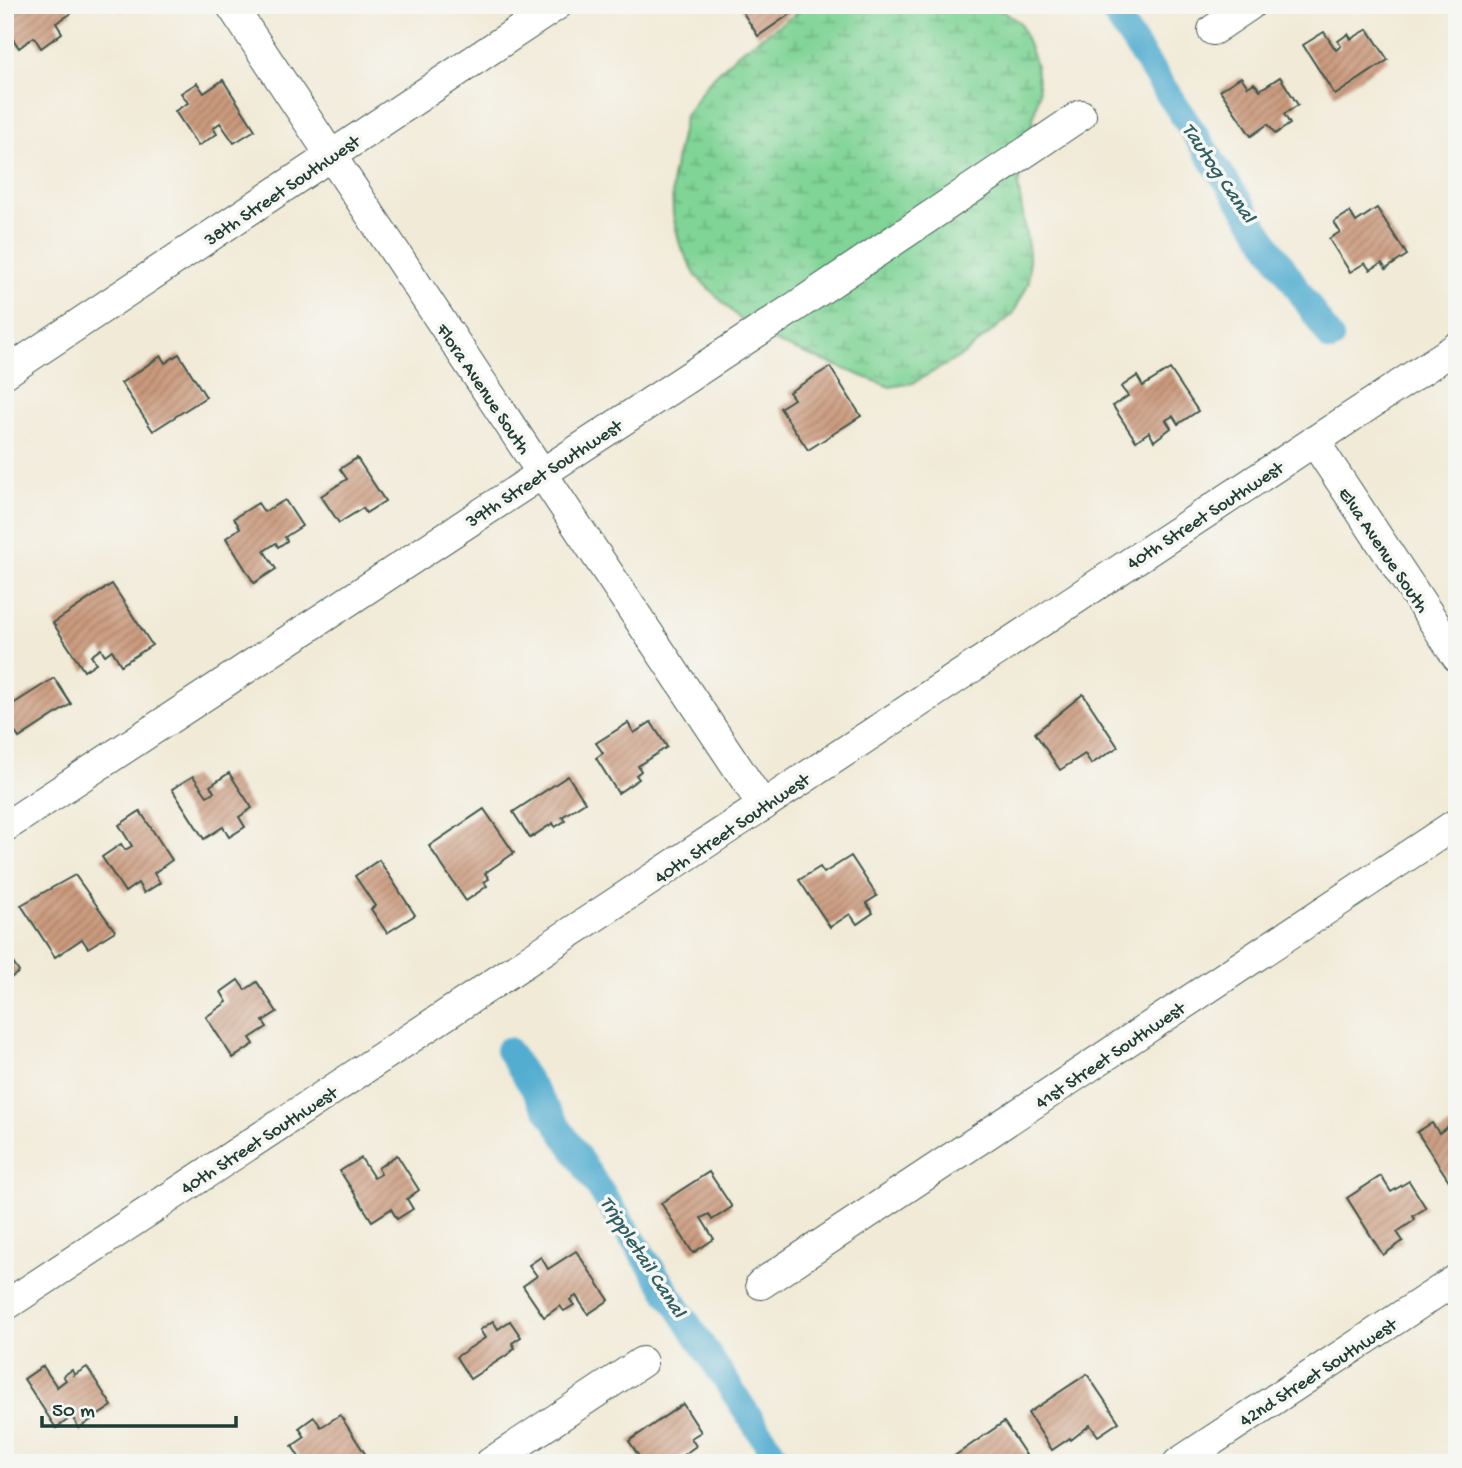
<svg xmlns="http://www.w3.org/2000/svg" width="1462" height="1468" font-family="'Gochi Hand',sans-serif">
  <defs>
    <pattern id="wetland-marsh" width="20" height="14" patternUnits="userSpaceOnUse" patternTransform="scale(1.75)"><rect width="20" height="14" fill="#80d496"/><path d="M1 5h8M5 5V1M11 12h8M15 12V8" fill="none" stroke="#68ad7b"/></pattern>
    <pattern id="building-hatch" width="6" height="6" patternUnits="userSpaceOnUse" patternTransform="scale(1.75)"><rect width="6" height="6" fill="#cb9a7d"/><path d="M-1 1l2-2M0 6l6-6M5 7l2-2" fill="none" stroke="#a47f67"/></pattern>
  </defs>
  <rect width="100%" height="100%" fill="#f6f6f2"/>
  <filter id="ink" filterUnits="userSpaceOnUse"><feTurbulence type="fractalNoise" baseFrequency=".0143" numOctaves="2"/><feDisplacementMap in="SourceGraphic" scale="14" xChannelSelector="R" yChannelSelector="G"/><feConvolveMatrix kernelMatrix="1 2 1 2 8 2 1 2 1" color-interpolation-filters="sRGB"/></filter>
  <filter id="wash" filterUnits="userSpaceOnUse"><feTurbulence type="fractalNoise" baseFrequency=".00686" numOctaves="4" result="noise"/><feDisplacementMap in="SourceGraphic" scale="28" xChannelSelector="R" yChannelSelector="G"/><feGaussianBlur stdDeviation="1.57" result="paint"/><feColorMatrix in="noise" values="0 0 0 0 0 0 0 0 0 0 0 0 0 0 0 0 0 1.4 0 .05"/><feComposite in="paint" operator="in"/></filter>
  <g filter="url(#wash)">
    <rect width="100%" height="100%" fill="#f1ead7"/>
    <path fill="url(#wetland-marsh)" stroke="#508865" stroke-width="2" d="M 809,5 L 994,5 L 1020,23 L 1036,65 L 1039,93 L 1018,185 L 1029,253 L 1029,282 L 1013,314 L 963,355 L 913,383 L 890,387 L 755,334 L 696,276 L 680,245 L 673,215 L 672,178 L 685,116 L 706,85 L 739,52 Z"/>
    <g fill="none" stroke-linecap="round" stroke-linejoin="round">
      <g stroke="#52add0" stroke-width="26">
        <path d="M 1109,5 L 1331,339"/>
        <path d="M 508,1050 L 780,1463"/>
      </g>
    </g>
    <g id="blocks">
      <g fill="url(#building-hatch)">
        <path d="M 12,5 L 67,5 L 72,13 L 56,23 L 62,33 L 41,48 L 34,37 L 19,48 L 5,27 L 5,13 L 14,8 Z"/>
        <path d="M 117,5 L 131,5 L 121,12 Z"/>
        <path d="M 738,5 L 793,5 L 796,10 L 758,36 Z"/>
        <path d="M 1368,29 L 1388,60 L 1335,95 L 1303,45 L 1324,32 L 1336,50 L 1341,46 L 1338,41 L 1348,34 L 1351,39 Z"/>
        <path d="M 1241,77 L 1248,87 L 1254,83 L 1260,90 L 1280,77 L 1298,105 L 1284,114 L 1290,124 L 1275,134 L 1268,124 L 1251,136 L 1220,90 Z"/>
        <path d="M 223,80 L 255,130 L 234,143 L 220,123 L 213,128 L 217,134 L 198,146 L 175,111 L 188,103 L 181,93 L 197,83 L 204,93 Z"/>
        <path d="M 1377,208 L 1407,255 L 1386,269 L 1382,263 L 1370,270 L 1365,263 L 1350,272 L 1329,239 L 1340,232 L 1334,222 L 1350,212 L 1356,222 Z"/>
        <path d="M 179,354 L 206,397 L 153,431 L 121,383 L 161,356 L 165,363 Z"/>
        <path d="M 830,367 L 861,416 L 808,450 L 780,408 L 794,399 L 789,392 Z"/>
        <path d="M 1170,369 L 1198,411 L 1178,424 L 1173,416 L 1166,420 L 1171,428 L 1154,441 L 1149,432 L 1136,441 L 1113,406 L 1128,396 L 1121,387 L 1137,376 L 1143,386 Z"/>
        <path d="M 357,458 L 385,501 L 366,513 L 363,508 L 339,523 L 321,496 L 347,479 L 340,469 Z"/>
        <path d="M 285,500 L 302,526 L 285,537 L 287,541 L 278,547 L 276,543 L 264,551 L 276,569 L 254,583 L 226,538 L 240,528 L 234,518 L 258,503 L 264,512 Z"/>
        <path d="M 112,584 L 152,645 L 121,665 L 112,650 L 105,655 L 101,649 L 91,656 L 96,663 L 84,671 L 53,623 Z"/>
        <path d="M 54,678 L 71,704 L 19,738 L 5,717 L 5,709 Z"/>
        <path d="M 1083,694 L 1118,747 L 1091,764 L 1085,754 L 1060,770 L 1035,733 Z"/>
        <path d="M 651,722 L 667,747 L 638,766 L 641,771 L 636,775 L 639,779 L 618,793 L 596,758 L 603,753 L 596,743 L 628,723 L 634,733 Z"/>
        <path d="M 229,773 L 252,808 L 239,817 L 245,827 L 229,837 L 223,827 L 204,839 L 172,789 L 193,776 L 207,796 L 214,792 L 210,786 Z"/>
        <path d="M 568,776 L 585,802 L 562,817 L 565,821 L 555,827 L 553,823 L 530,838 L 513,812 Z"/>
        <path d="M 484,809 L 514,853 L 485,873 L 489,879 L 484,882 L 487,886 L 466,901 L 429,846 Z"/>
        <path d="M 140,811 L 172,860 L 154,873 L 160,883 L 144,893 L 138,883 L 125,892 L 102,857 L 121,844 L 125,850 L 132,846 L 119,825 Z"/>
        <path d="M 851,856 L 877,896 L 866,903 L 873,913 L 857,924 L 850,914 L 830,927 L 799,880 L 820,867 L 824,873 Z"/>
        <path d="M 379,860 L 415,915 L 387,933 L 371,909 L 375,906 L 355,876 Z"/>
        <path d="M 75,875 L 115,931 L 88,948 L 82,939 L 55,957 L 21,905 Z"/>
        <path d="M 5,951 L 19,972 L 5,982 Z"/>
        <path d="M 238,980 L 245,990 L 257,982 L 277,1012 L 263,1021 L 267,1027 L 250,1038 L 254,1044 L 233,1058 L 206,1017 L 227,1002 L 221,992 Z"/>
        <path d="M 1432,1123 L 1439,1133 L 1450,1125 L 1457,1134 L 1457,1193 L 1417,1132 Z"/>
        <path d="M 397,1155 L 419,1190 L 407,1199 L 413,1209 L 397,1219 L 391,1209 L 372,1221 L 340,1171 L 361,1158 L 374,1178 L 381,1174 L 378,1168 Z"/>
        <path d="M 709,1172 L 732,1207 L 712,1220 L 709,1214 L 701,1218 L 714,1239 L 693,1253 L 661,1203 Z"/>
        <path d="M 1381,1176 L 1391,1192 L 1409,1181 L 1426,1208 L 1413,1216 L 1415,1220 L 1397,1232 L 1403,1241 L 1383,1255 L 1347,1198 Z"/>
        <path d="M 576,1251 L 609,1300 L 588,1314 L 576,1296 L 570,1300 L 574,1305 L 564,1311 L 560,1306 L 544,1317 L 523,1286 L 537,1276 L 529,1265 L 541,1257 L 548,1269 Z"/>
        <path d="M 493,1321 L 498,1329 L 510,1321 L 521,1337 L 512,1343 L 515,1348 L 510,1353 L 470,1379 L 456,1357 L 485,1338 L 480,1330 Z"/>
        <path d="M 43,1366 L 57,1387 L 66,1380 L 63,1376 L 72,1370 L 74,1375 L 87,1367 L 112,1406 L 79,1428 L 72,1417 L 56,1428 L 24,1379 Z"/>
        <path d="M 1087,1374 L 1119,1422 L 1098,1436 L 1090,1425 L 1071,1440 L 1070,1438 L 1052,1450 L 1028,1413 Z"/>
        <path d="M 683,1404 L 701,1432 L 691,1438 L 696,1446 L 672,1463 L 643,1463 L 629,1441 Z"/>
        <path d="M 340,1415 L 371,1463 L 341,1463 L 337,1458 L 330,1463 L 303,1463 L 292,1446 L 305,1437 L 299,1428 L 314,1417 L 321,1427 Z"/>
        <path d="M 1004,1422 L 1026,1455 L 1015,1463 L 957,1463 L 953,1457 Z"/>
      </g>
    </g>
  </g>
  <g filter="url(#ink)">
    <use href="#blocks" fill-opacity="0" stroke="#3e574c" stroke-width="2"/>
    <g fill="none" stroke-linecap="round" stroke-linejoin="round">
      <g stroke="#3e574c" stroke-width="32">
        <g id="minor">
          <path d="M 231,5 L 763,806"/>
          <path d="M 1213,30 L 1250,5"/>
          <path d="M 5,373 L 557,5"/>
          <path d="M 1314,441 L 1457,657"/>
          <path d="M 5,827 L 795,307 L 1081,115"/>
          <path d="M 761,1284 L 1457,823"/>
          <path d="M 5,1306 L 1457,347"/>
          <path d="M 490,1463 L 642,1362"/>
          <path d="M 1178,1463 L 1457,1279"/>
        </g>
      </g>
      <use href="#minor" stroke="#fff" stroke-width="30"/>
    </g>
  </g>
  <g text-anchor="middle" stroke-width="7" stroke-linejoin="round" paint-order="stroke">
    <g font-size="19" fill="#1f3d34" stroke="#f6f6f2">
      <text transform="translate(281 189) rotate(-34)" y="7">38th Street Southwest</text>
      <text transform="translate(485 388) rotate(56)" y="7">Flora Avenue South</text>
      <text transform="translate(543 472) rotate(-33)" y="7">39th Street Southwest</text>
      <text transform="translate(1204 514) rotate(-33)" y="7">40th Street Southwest</text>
      <text transform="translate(1385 549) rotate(56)" y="7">Elva Avenue South</text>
      <text transform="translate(731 827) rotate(-34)" y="7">40th Street Southwest</text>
      <text transform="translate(1109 1054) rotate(-34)" y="7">41st Street Southwest</text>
      <text transform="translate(258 1139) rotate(-33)" y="7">40th Street Southwest</text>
      <text transform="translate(1317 1371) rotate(-33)" y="7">42nd Street Southwest</text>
    </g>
    <g font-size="21" font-style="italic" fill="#2e5f63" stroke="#f6f6f2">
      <text transform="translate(1220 172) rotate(56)" y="7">Tautog Canal</text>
      <text transform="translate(644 1256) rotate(57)" y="7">Trippletail Canal</text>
    </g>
  </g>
  <rect width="1462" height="1468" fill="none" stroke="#f6f6f2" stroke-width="28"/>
  <path d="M42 1416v10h194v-10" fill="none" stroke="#1f3d34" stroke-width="3.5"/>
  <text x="52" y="1416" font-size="21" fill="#1f3d34" stroke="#f6f6f2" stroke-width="5" paint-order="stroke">50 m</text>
</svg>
